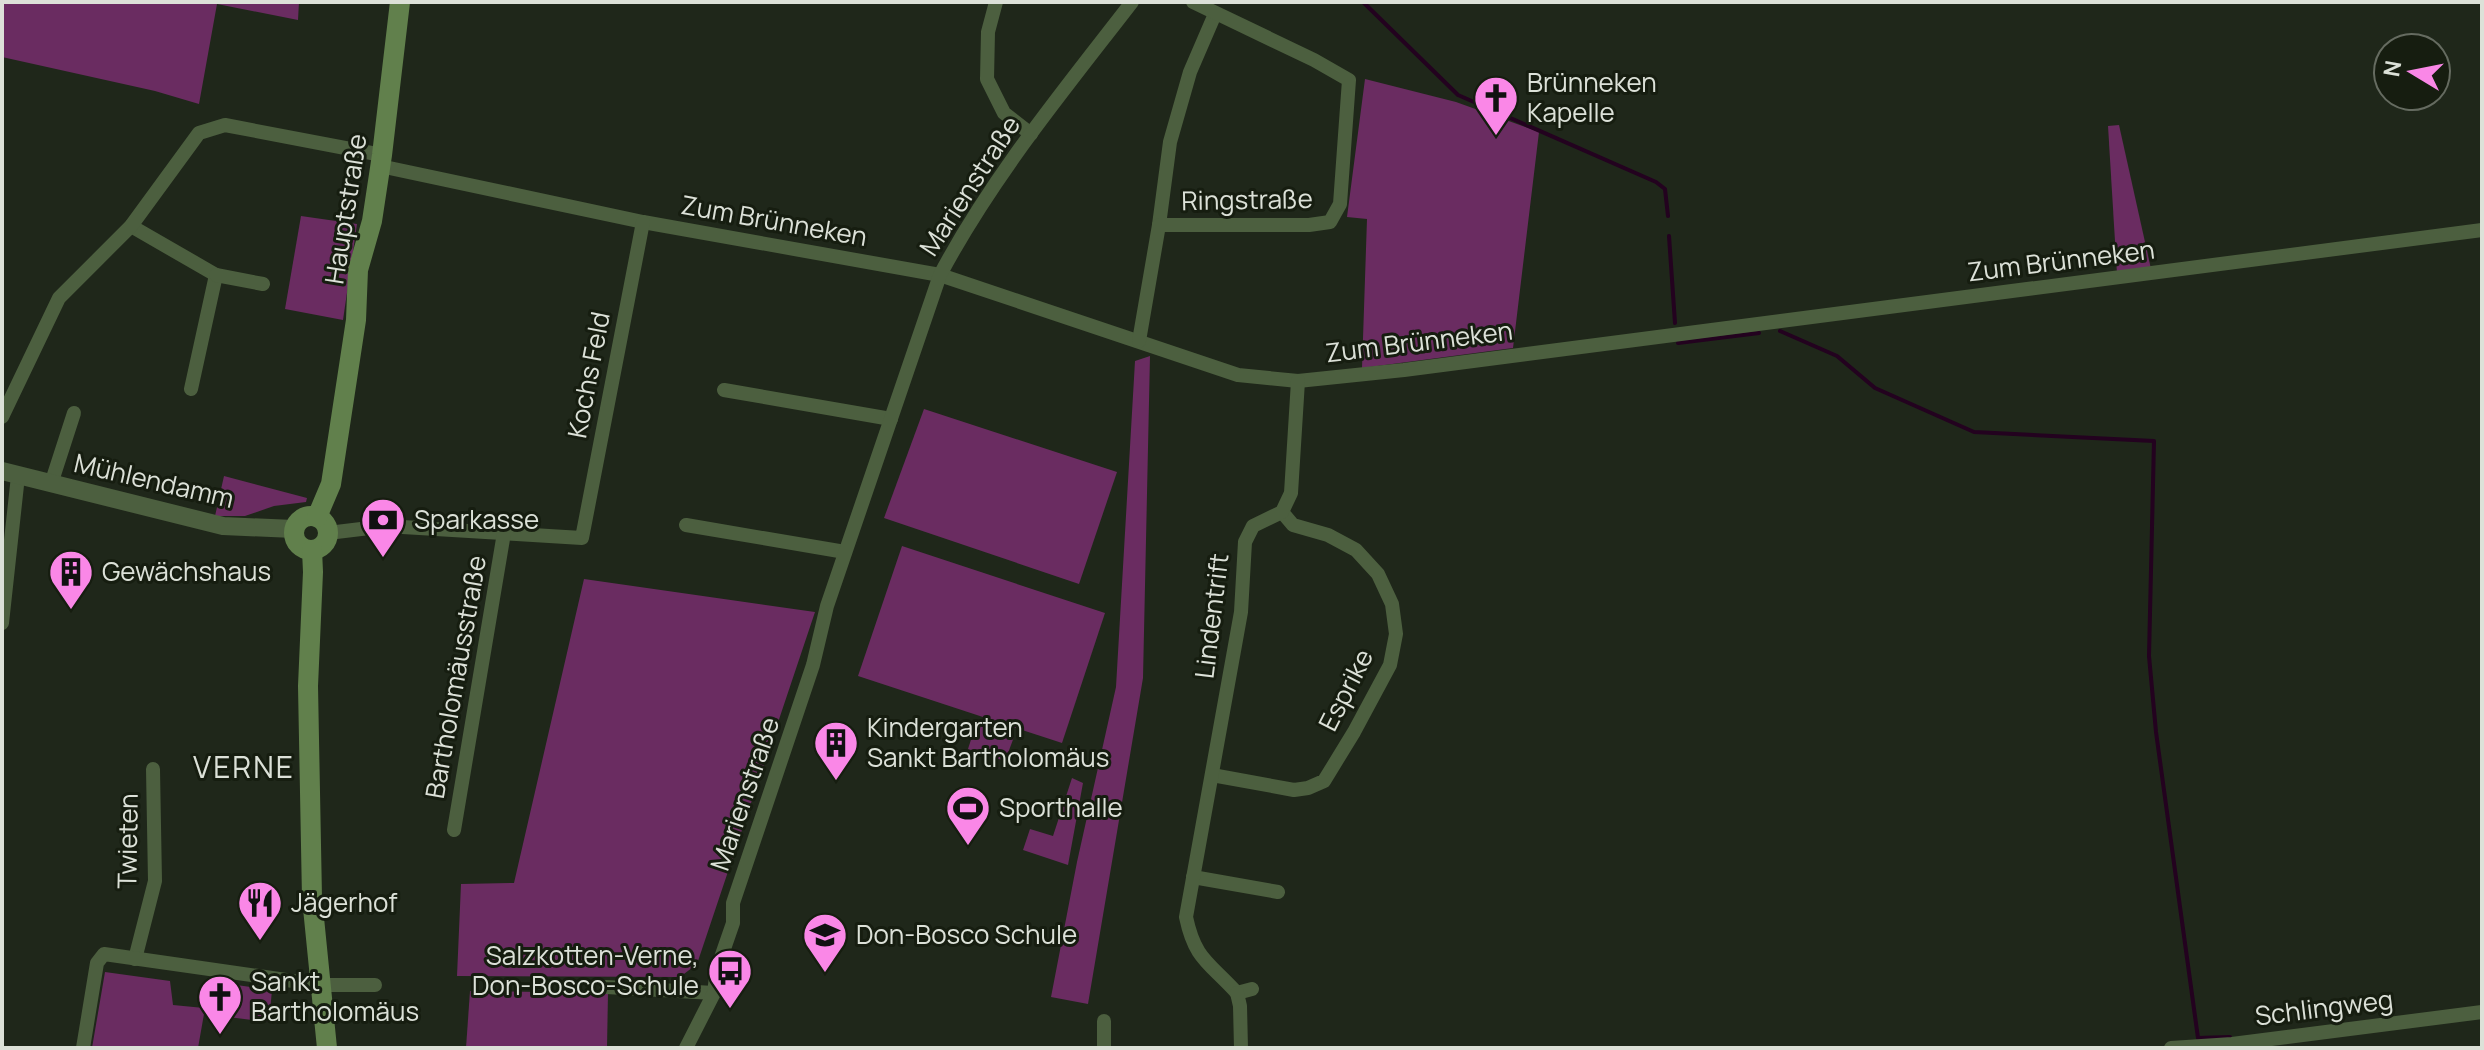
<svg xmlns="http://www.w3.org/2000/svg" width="2484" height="1050" font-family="Manrope,sans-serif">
  <rect width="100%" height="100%" fill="#1f271a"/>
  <g fill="#6a2c61">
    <path d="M 2,2 L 299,2 L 298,20 L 217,4 L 199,104 L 155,91 L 2,57 Z"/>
    <path d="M 1365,79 L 1456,102 L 1539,132 L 1513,348 L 1362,368 L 1367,219 L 1347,217 Z"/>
    <path d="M 2119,125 L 2151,269 L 2117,274 L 2108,126 Z"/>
    <path d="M 301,216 L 357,224 L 343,320 L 285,309 Z"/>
    <path d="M 1150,356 L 1143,678 L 1088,1004 L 1051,997 L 1077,862 L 1116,687 L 1135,361 Z"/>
    <path d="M 924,409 L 1117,472 L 1079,584 L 884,518 Z"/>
    <path d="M 224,476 L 307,498 L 306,502 L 274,506 L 245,516 L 215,516 Z"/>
    <path d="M 902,546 L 1105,613 L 1062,743 L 858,676 Z"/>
    <path d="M 584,579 L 815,612 L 697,964 L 680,977 L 457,976 L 461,884 L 514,883 Z"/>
    <path d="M 976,724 L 1014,737 L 1005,761 L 968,749 Z"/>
    <path d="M 1072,778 L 1083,783 L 1068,865 L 1023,850 L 1030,829 L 1053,836 Z"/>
    <path d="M 105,972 L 170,981 L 173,1005 L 204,1008 L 208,981 L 272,990 L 269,1022 L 204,1014 L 198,1048 L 92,1048 Z"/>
    <path d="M 470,991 L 608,993 L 607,1048 L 466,1048 Z"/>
  </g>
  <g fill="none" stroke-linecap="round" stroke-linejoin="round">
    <g stroke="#23021f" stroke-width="4">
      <path d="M 1363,2 L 1458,95 L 1656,182 L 1665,189 L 1668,216"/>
      <path d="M 1669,236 L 1675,323"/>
      <path d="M 1780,331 L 1837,356 L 1875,388 L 1974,432 L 2154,441 L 2149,656 L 2156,732 L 2198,1038 L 2230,1037"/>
      <path d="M 1678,343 L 1759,333"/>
    </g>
    <g stroke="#4c5f3f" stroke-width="14">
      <path d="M 996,2 L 988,32 L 987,79 L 1004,113 L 1031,134"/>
      <path d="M 380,166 L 643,222 L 940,275 L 1238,375 L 1298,381 L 1404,370 L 2482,230"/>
      <path d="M 1159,225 L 1170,142 L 1190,72 L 1215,14"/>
      <path d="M 131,226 L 216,275 L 191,389"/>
      <path d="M 216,275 L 263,284"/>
      <path d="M 1139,341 L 1159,225 L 1309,225 L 1330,222 L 1340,204 L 1349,80 L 1314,60 L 1193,2"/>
      <path d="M 724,390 L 891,419"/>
      <path d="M 2,417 L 59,298 L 131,226 L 199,133 L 225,125 L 382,155"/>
      <path d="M 51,484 L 74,413"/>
      <path d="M 686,525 L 845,552"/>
      <path d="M 328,533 L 386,526 L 582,538 L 643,222"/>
      <path d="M 2,623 L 18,476"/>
      <path d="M 1212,775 L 1294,790 L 1308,788 L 1324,781 L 1354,732 L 1390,665 L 1396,634 L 1392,604 L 1378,574 L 1356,550 L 1328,535 L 1293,525 L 1282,512"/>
      <path d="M 454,830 L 504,533"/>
      <path d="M 1193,877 L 1278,892"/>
      <path d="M 135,959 L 155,881 L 153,769"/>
      <path d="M 606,987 L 714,993"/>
      <path d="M 1252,989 L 1237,993 C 1209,962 1195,960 1186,917 L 1241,612 L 1245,542 L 1253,526 L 1282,512 L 1291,493 L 1298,381"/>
      <path d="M 1237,993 L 1240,1006 L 1241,1048"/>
      <path d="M 1104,1021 L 1104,1048"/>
      <path d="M 83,1048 L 97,963 L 104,954 L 321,985 L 375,985"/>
      <path d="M 686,1048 L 714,993 L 717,969 L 733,923 L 733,903 L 813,665 L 827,606 L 940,275 C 992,177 1064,90 1132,2"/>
      <path d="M 2171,1048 L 2232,1044 L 2482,1012"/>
    </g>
    <path stroke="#4c5f3f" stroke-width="18" d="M 2,471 L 223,526 L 294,529"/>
    <g stroke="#61804c" stroke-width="20">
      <circle cx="311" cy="533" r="17"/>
      <path d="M 317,517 L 331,484 L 356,320 L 358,270 L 372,221 L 382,155 L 400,2"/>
      <path d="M 312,550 L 313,572 L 308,686 L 312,898 L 327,1048"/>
    </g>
  </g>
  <defs>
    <g id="church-pin" transform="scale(2.3)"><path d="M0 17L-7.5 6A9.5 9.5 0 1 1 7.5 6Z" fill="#fa87e7" stroke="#161d10"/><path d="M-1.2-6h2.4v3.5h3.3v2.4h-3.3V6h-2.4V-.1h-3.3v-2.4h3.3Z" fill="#111"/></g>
    <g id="bank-pin" transform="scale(2.3)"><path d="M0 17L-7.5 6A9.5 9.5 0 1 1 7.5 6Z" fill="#fa87e7" stroke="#161d10"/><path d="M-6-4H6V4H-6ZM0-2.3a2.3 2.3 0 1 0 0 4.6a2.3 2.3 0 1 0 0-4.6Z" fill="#111"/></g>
    <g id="building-pin" transform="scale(2.3)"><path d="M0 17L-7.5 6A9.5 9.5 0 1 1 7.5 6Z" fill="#fa87e7" stroke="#161d10"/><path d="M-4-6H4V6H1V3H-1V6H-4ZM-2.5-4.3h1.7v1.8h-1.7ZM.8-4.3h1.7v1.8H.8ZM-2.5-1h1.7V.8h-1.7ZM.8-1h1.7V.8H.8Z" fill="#111"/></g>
    <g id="stadium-pin" transform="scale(2.3)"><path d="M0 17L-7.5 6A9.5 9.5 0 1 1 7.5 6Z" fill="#fa87e7" stroke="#161d10"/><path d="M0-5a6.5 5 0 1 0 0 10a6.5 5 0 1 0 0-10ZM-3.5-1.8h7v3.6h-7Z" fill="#111"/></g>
    <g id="restaurant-pin" transform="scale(2.3)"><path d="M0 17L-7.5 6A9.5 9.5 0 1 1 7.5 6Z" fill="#fa87e7" stroke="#161d10"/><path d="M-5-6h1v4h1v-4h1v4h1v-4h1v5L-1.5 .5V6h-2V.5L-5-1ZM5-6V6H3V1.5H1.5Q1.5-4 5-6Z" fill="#111"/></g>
    <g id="school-pin" transform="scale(2.3)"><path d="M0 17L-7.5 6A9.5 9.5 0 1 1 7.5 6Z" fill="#fa87e7" stroke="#161d10"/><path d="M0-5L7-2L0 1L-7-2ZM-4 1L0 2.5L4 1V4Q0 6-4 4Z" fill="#111"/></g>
    <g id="bus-pin" transform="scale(2.3)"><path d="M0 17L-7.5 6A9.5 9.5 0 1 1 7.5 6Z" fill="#fa87e7" stroke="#161d10"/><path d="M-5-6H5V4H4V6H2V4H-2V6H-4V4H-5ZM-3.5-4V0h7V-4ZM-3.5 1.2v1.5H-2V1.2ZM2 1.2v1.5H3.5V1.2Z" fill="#111"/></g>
  </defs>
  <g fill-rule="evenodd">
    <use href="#church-pin" x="1496" y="98"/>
    <use href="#bank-pin" x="383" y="520"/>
    <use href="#building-pin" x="71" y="572"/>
    <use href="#building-pin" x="836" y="743"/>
    <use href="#stadium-pin" x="968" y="808"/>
    <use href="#restaurant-pin" x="260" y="903"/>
    <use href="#school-pin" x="825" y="935"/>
    <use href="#bus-pin" x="730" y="971"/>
    <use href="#church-pin" x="220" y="997"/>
  </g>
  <g text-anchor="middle" stroke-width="6" stroke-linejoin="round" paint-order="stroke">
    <g font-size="26" fill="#dce1d8" stroke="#161d10" text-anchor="start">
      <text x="1527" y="92">Brünneken<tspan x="1527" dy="30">Kapelle</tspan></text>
      <text x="414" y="529">Sparkasse</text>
      <text x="102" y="581">Gewächshaus</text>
      <text x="867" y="737">Kindergarten<tspan x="867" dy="30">Sankt Bartholomäus</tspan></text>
      <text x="999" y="817">Sporthalle</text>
      <text x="291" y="912">Jägerhof</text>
      <text x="856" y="944">Don-Bosco Schule</text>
      <text x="699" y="965" text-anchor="end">Salzkotten-Verne,<tspan x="699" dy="30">Don-Bosco-Schule</tspan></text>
      <text x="251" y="991">Sankt<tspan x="251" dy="30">Bartholomäus</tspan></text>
    </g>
    <g font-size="26" fill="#dce1d8" stroke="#161d10">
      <text transform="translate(970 186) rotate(-57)" y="9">Marienstraße</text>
      <text transform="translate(1247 200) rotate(-1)" y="9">Ringstraße</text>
      <text transform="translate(346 209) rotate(-81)" y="9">Hauptstraße</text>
      <text transform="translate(774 221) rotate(10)" y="9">Zum Brünneken</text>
      <text transform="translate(2061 261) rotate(-7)" y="9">Zum Brünneken</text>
      <text transform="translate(1419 342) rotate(-7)" y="9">Zum Brünneken</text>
      <text transform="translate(589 375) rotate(-79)" y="9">Kochs Feld</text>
      <text transform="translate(154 481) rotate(13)" y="9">Mühlendamm</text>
      <text transform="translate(1212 616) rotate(-83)" y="9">Lindentrift</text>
      <text transform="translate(456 677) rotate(-80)" y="9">Bartholomäusstraße</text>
      <text transform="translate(1346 690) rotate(-63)" y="9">Esprike</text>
      <text transform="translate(745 794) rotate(-71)" y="9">Marienstraße</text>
      <text transform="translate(128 841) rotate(-89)" y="9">Twieten</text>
      <text transform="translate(2324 1008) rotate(-7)" y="9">Schlingweg</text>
    </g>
    <g font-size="30" letter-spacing="2" fill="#dce1d8" stroke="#161d10">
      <text x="244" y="778">VERNE</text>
    </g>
  </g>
  <rect width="2484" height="1050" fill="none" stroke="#dce1d8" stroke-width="8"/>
  <g transform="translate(2412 72) rotate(280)"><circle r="38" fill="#161d10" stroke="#656b60" stroke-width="2"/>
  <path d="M0-6L14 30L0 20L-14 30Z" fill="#fa87e7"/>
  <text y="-12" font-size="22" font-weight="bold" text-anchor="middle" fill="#dce1d8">N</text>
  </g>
</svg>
